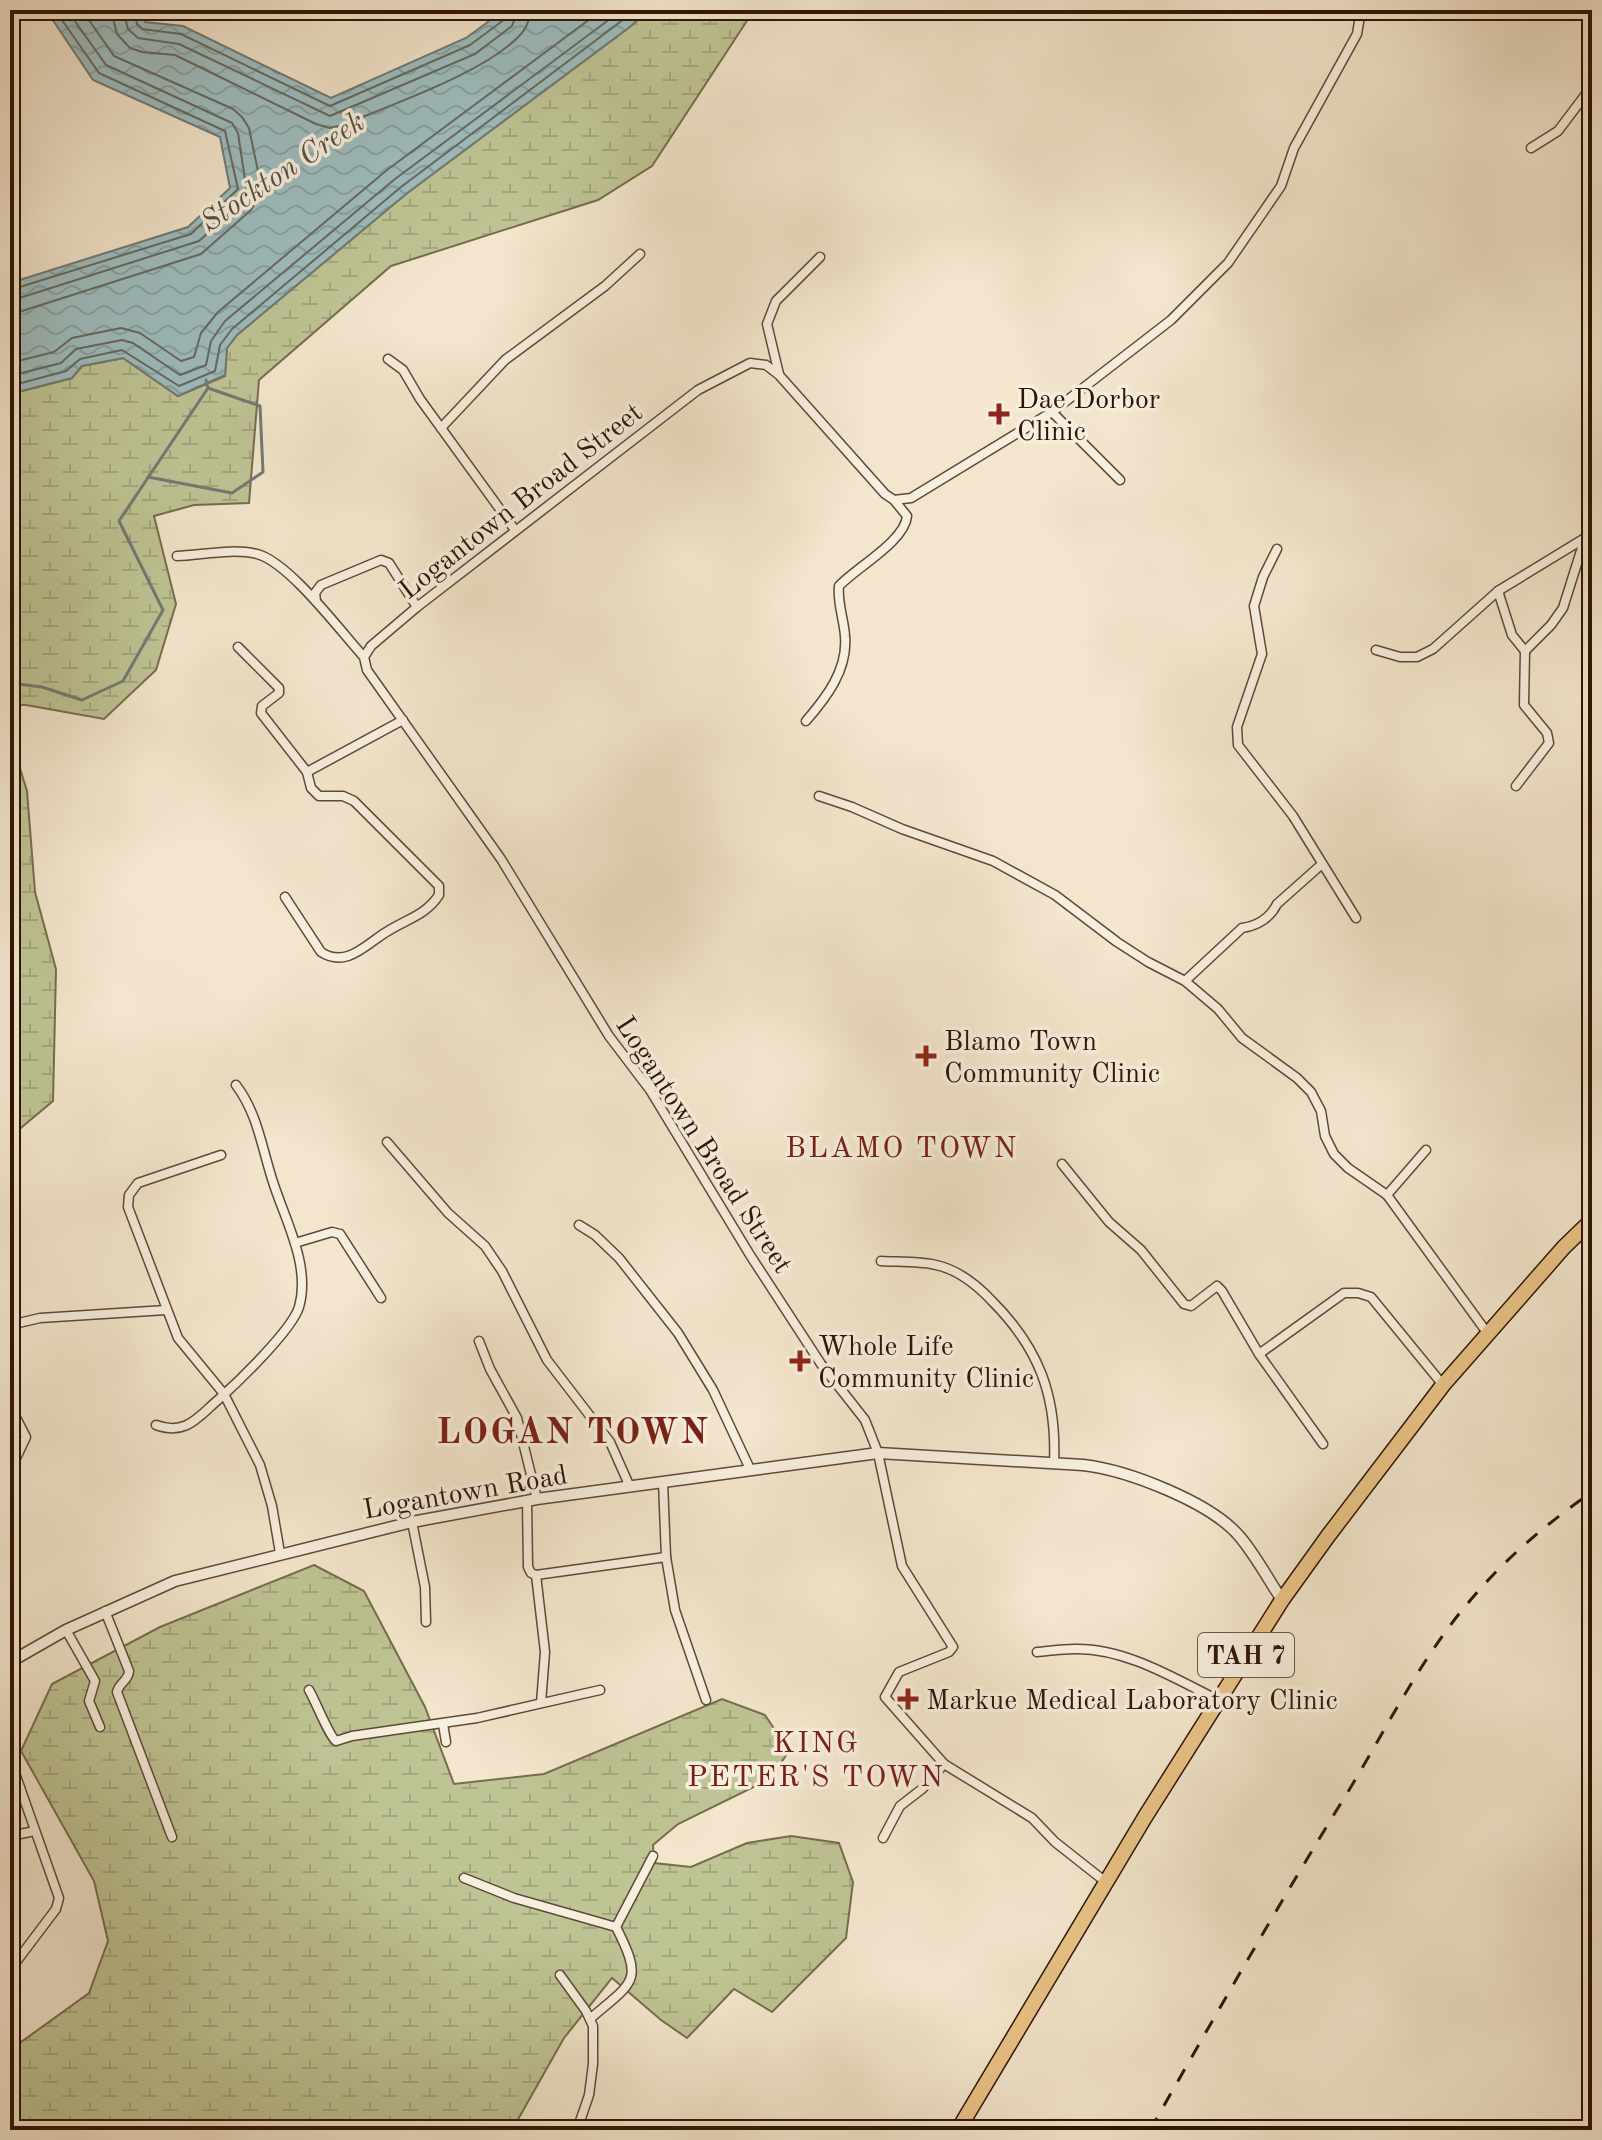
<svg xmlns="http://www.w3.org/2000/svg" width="1602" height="2140" font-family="'Old Standard TT',serif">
  <defs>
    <pattern id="wetland-marsh" width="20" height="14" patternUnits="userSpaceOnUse" patternTransform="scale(2)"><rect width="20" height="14" fill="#bfc495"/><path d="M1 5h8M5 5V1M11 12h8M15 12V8" fill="none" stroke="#a4a87f"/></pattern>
    <pattern id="water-waves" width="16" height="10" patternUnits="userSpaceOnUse" patternTransform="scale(2)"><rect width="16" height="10" fill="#9ebec0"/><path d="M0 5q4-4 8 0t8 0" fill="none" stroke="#88a2a4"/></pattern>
  </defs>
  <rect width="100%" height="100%" fill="#f3e6cd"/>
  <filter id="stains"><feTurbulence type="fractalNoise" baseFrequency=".0025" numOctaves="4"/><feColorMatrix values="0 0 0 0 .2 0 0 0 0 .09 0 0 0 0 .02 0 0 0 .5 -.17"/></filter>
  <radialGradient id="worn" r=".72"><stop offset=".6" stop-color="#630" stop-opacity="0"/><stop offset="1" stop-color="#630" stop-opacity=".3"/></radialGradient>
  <g fill="url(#wetland-marsh)" stroke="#776c4d" stroke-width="2">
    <path d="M 648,10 L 754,10 L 652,166 L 598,200 L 391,266 L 259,380 L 249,503 L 194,505 L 154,516 L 176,604 L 156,670 L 104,719 L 26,705 L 10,705 L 10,394 L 72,378 L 82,366 L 123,358 L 178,396 L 225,376 L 227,348 L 237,335 L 406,194 L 631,26 Z"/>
    <path d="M 10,736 L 27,791 L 35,892 L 56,969 L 53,1101 L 10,1137 Z"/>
    <path d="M 314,1565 L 364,1591 L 425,1707 L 454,1784 L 544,1774 L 722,1699 L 765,1715 L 789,1751 L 770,1779 L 678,1824 L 653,1845 L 654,1863 L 691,1867 L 747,1843 L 791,1836 L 839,1843 L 853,1882 L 846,1938 L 772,2012 L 734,1989 L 687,2038 L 661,2020 L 612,1978 L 564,2038 L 512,2130 L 10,2130 L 10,2050 L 89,1993 L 108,1941 L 94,1881 L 21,1751 L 52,1684 L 160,1627 Z"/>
  </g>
  <path fill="url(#water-waves)" stroke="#727a75" stroke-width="2" d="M 40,10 L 141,10 L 145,22 L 183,26 L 331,98 L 466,38 L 504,10 L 648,10 L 631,26 L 406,194 L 237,335 L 227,348 L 225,375 L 178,396 L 123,358 L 82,366 L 72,378 L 10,394 L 10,283 L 188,227 L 230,188 L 220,137 L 93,80 L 50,16 Z"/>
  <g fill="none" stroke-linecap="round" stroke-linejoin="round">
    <g stroke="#666962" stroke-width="2">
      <path d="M 111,10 L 117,34 L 130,48 L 142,52 L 175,55 L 316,124 L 330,128 L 343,125 C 392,104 488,72 522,33 C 528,26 529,19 530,10"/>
      <path d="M 123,10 L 128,29 L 138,38 L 179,44 L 330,116 L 475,54 L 512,26 L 518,10"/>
      <path d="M 134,10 L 137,24 L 142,29 L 181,34 L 330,106 L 470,45 L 505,19 L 507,10"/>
      <path d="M 10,290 L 191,234 L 238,189 L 225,131 L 99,73 L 55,10"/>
      <path d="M 10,301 L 199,241 L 242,202 L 247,193 L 238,133 L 232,123 L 106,65 L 67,10"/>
      <path d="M 10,313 L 22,311 L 201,254 L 251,210 L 259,196 L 260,181 L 249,128 L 242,117 L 233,109 L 114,56 L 82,10"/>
      <path d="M 10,363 L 54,352 L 72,338 L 121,328 L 140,333 L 181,361 L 194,357 L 201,333 L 218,312 L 387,170 L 602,10"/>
      <path d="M 10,376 L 61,363 L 76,349 L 122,340 L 133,343 L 180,375 L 206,365 L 211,341 L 225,321 L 395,179 L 622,10"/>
      <path d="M 10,386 L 66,371 L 80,359 L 122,350 L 179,386 L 215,371 L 220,345 L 232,329 L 401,187 L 636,10"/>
    </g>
    <g stroke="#727a75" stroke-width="3">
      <path d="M 148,477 L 232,493 L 263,472 L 260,406 L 208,388"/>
      <path d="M 10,683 L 42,687 L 82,700 L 123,681 L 163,610 L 119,521 L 208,388 L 206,380"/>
    </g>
    <g stroke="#604837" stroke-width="11">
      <g id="minor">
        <path d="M 1531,148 L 1558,131 L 1592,86"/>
        <path d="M 388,359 L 403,370 L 420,399 L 515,530"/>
        <path d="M 779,374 L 767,324 L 776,301 L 820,257"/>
        <path d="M 1052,412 L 1120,480"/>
        <path d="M 441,428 L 505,360 L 605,286 L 640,254"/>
        <path d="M 1277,549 L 1263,577 L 1254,606 L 1262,654 L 1237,727 L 1238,745 L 1293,816 L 1356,918"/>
        <path d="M 177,556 C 202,555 233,548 257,554 C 289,562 341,632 364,657"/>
        <path d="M 1498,591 L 1512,635 L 1525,651 L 1524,705 L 1547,733 L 1549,743 L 1516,786"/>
        <path d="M 316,601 L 315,593 L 321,585 L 381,560 L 389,563 L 417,607"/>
        <path d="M 238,647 L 279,688 L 279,693 L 262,706 L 261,713 L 307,772 L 403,720"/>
        <path d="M 1376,650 L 1400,657 L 1417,657 L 1433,649 L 1498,591 L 1585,538 L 1592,530"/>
        <path d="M 1525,651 L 1551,625 L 1563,608 L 1585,538"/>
        <path d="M 806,721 C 826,698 848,670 845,636 C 844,620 837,602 839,586 C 857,567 905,541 907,516 L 894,500"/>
        <path d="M 819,796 L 852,807 L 902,829 L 993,861 L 1055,895 L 1117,942 L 1148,962 L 1185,981 L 1218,1009 L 1242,1038 L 1297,1078 L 1311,1092 L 1321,1111 L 1325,1136 L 1334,1154 L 1348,1168 L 1387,1195 L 1488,1334"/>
        <path d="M 285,897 L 321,952 C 347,969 367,943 388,931 C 407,919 426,915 439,895 L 439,886 L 354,801 L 343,796 L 319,796 L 311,788 L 307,772"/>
        <path d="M 1185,981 L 1242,928 C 1257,926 1270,918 1277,904 L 1322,864"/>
        <path d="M 387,1142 L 448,1213 L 485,1246 L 502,1271 L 547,1360 L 610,1442 L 630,1487"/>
        <path d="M 221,1155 L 138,1183 L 129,1195 L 128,1207 L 178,1338 L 224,1394 L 260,1465 L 272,1506 L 280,1553"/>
        <path d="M 1062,1164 L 1109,1222 L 1141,1250 L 1184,1304 L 1191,1306 L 1217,1286 L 1222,1291 L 1259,1354 L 1323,1444"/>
        <path d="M 1387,1195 L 1426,1150"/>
        <path d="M 579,1225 L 595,1235 L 619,1258 L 678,1333 L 713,1390 L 750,1469"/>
        <path d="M 295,1243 L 332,1232 L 340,1234 L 381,1298"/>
        <path d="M 881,1261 C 898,1262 919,1261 936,1265 C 959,1270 977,1285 992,1301 C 1039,1348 1057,1396 1054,1463"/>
        <path d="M 10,1325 L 40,1318 L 166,1310"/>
        <path d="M 479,1341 L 490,1369 L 517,1418 L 537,1499"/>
        <path d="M 1259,1354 L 1344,1293 L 1358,1293 L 1371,1297 L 1443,1385"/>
        <path d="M 10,1406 L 26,1437 L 10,1471"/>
        <path d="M 156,1425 C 186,1436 198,1417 219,1399 C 238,1382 292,1330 299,1307 C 311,1266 285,1220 273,1182 C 262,1149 258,1114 236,1085"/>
        <path d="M 663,1482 L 666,1557 L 675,1610 L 706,1700"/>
        <path d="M 527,1501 L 528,1567 L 531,1573 L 536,1575 L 666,1557"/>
        <path d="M 412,1522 L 425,1587 L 426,1622"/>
        <path d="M 536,1575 L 545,1652 L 541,1703"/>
        <path d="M 105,1611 L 129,1671 C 129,1680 119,1683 117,1692 L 172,1837"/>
        <path d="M 66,1630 L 95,1681 L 89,1701 L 100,1727"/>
        <path d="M 1037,1652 C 1049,1651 1062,1649 1075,1649 C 1125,1648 1174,1678 1218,1700"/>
        <path d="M 309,1690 C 316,1702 329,1736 336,1741 L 352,1736 L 477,1718 L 600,1690"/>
        <path d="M 443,1724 L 446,1742"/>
        <path d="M 10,1759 L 59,1898 L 56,1909 L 10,1970"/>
        <path d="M 10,1836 L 35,1831"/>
        <path d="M 883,1838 L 900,1806 L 922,1789 L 944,1764"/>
        <path d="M 464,1878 L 514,1898 L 616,1927 C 644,1982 634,1981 591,2018"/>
        <path d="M 1107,1883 L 1055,1842 L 1032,1818 L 944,1764 L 885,1697 L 899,1672 L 949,1652 L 953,1647 L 902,1566 L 878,1453 L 865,1420 L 821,1364 L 750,1255 L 650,1090 L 609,1036 L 501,859 L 367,670 L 364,657 L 371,646 L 417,607 L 698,390 L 750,363 L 766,365 L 779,375 L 885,494 L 894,500 L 911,498 L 1052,412 L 1171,320 L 1228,263 L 1281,186 L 1294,148 L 1357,34 L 1361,10"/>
        <path d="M 616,1927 L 653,1856"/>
        <path d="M 560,1975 L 586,2011 L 593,2026 L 593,2064 L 589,2095 L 577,2130"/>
      </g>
    </g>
    <g stroke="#604837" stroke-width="13">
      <path id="tertiary" d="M 10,1662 L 66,1630 L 175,1581 L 412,1522 L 537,1499 L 878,1453 L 1083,1465 C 1127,1470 1211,1502 1240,1537 C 1256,1556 1268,1579 1282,1600"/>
    </g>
    <g stroke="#2f1405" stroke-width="17">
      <path id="trunk" d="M 958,2130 L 1145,1817 L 1282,1600 L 1328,1536 L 1443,1385 L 1564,1247 L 1592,1220"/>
    </g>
    <use href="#minor" stroke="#f7efde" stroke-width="8"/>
    <use href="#tertiary" stroke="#f7efde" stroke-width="10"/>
    <use href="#trunk" stroke="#eac386" stroke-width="14"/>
    <path stroke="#2f1405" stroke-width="3" stroke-dasharray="14 14" stroke-linecap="butt" d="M 1150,2130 C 1214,2018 1278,1905 1346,1795 C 1387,1728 1422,1655 1474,1596 C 1507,1557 1550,1521 1592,1492"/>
  </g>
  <g fill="#8f2418" stroke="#f7efde" stroke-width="3">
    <path d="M995 402h8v8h8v8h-8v8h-8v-8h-8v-8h8z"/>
    <path d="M922 1044h8v8h8v8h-8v8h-8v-8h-8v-8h8z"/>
    <path d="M796 1349h8v8h8v8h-8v8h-8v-8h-8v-8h8z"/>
    <path d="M904 1687h8v8h8v8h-8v8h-8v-8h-8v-8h8z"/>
  </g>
  <g text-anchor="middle" stroke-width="7" stroke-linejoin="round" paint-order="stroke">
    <rect fill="#f7efde" stroke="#6b5646" stroke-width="2" x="1198" y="1633" width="96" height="44" rx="6"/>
    <g font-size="26" font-weight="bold" fill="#2f1405">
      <text x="1246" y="1664">TAH 7</text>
    </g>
    <g font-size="28" fill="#2f1405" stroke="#f7efde" text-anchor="start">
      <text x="1017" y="408">Dae Dorbor<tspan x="1017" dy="32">Clinic</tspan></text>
      <text x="944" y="1050">Blamo Town<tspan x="944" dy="32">Community Clinic</tspan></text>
      <text x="818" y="1355">Whole Life<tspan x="818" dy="32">Community Clinic</tspan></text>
      <text x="926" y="1709">Markue Medical Laboratory Clinic</text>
    </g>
    <g font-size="28" fill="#2f1405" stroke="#f7efde">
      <text transform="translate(520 500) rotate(-38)" y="10">Logantown Broad Street</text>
      <text transform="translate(705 1144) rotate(57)" y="10">Logantown Broad Street</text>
      <text transform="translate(465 1491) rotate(-10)" y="10">Logantown Road</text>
    </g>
    <g font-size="30" font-style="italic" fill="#565046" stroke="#f7efde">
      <text transform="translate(282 171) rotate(-34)" y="10">Stockton Creek</text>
    </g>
    <g font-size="30" letter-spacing="2" fill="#7a1f14" stroke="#f7efde">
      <text x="902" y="1157">BLAMO TOWN</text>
      <text x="816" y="1752">KING<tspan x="816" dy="34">PETER'S TOWN</tspan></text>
    </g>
    <g font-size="36" font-weight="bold" letter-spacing="2" fill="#7a1f14" stroke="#f7efde">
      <text x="573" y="1443">LOGAN TOWN</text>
    </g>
  </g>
  <rect width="1602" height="2140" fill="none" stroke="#f3e6cd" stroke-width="40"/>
  <rect x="12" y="12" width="1578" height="2116" fill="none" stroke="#2f1405" stroke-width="4"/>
  <rect x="20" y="20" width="1562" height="2100" fill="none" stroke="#2f1405" stroke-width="2"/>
  <rect width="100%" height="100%" filter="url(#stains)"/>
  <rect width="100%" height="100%" fill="url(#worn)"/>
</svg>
